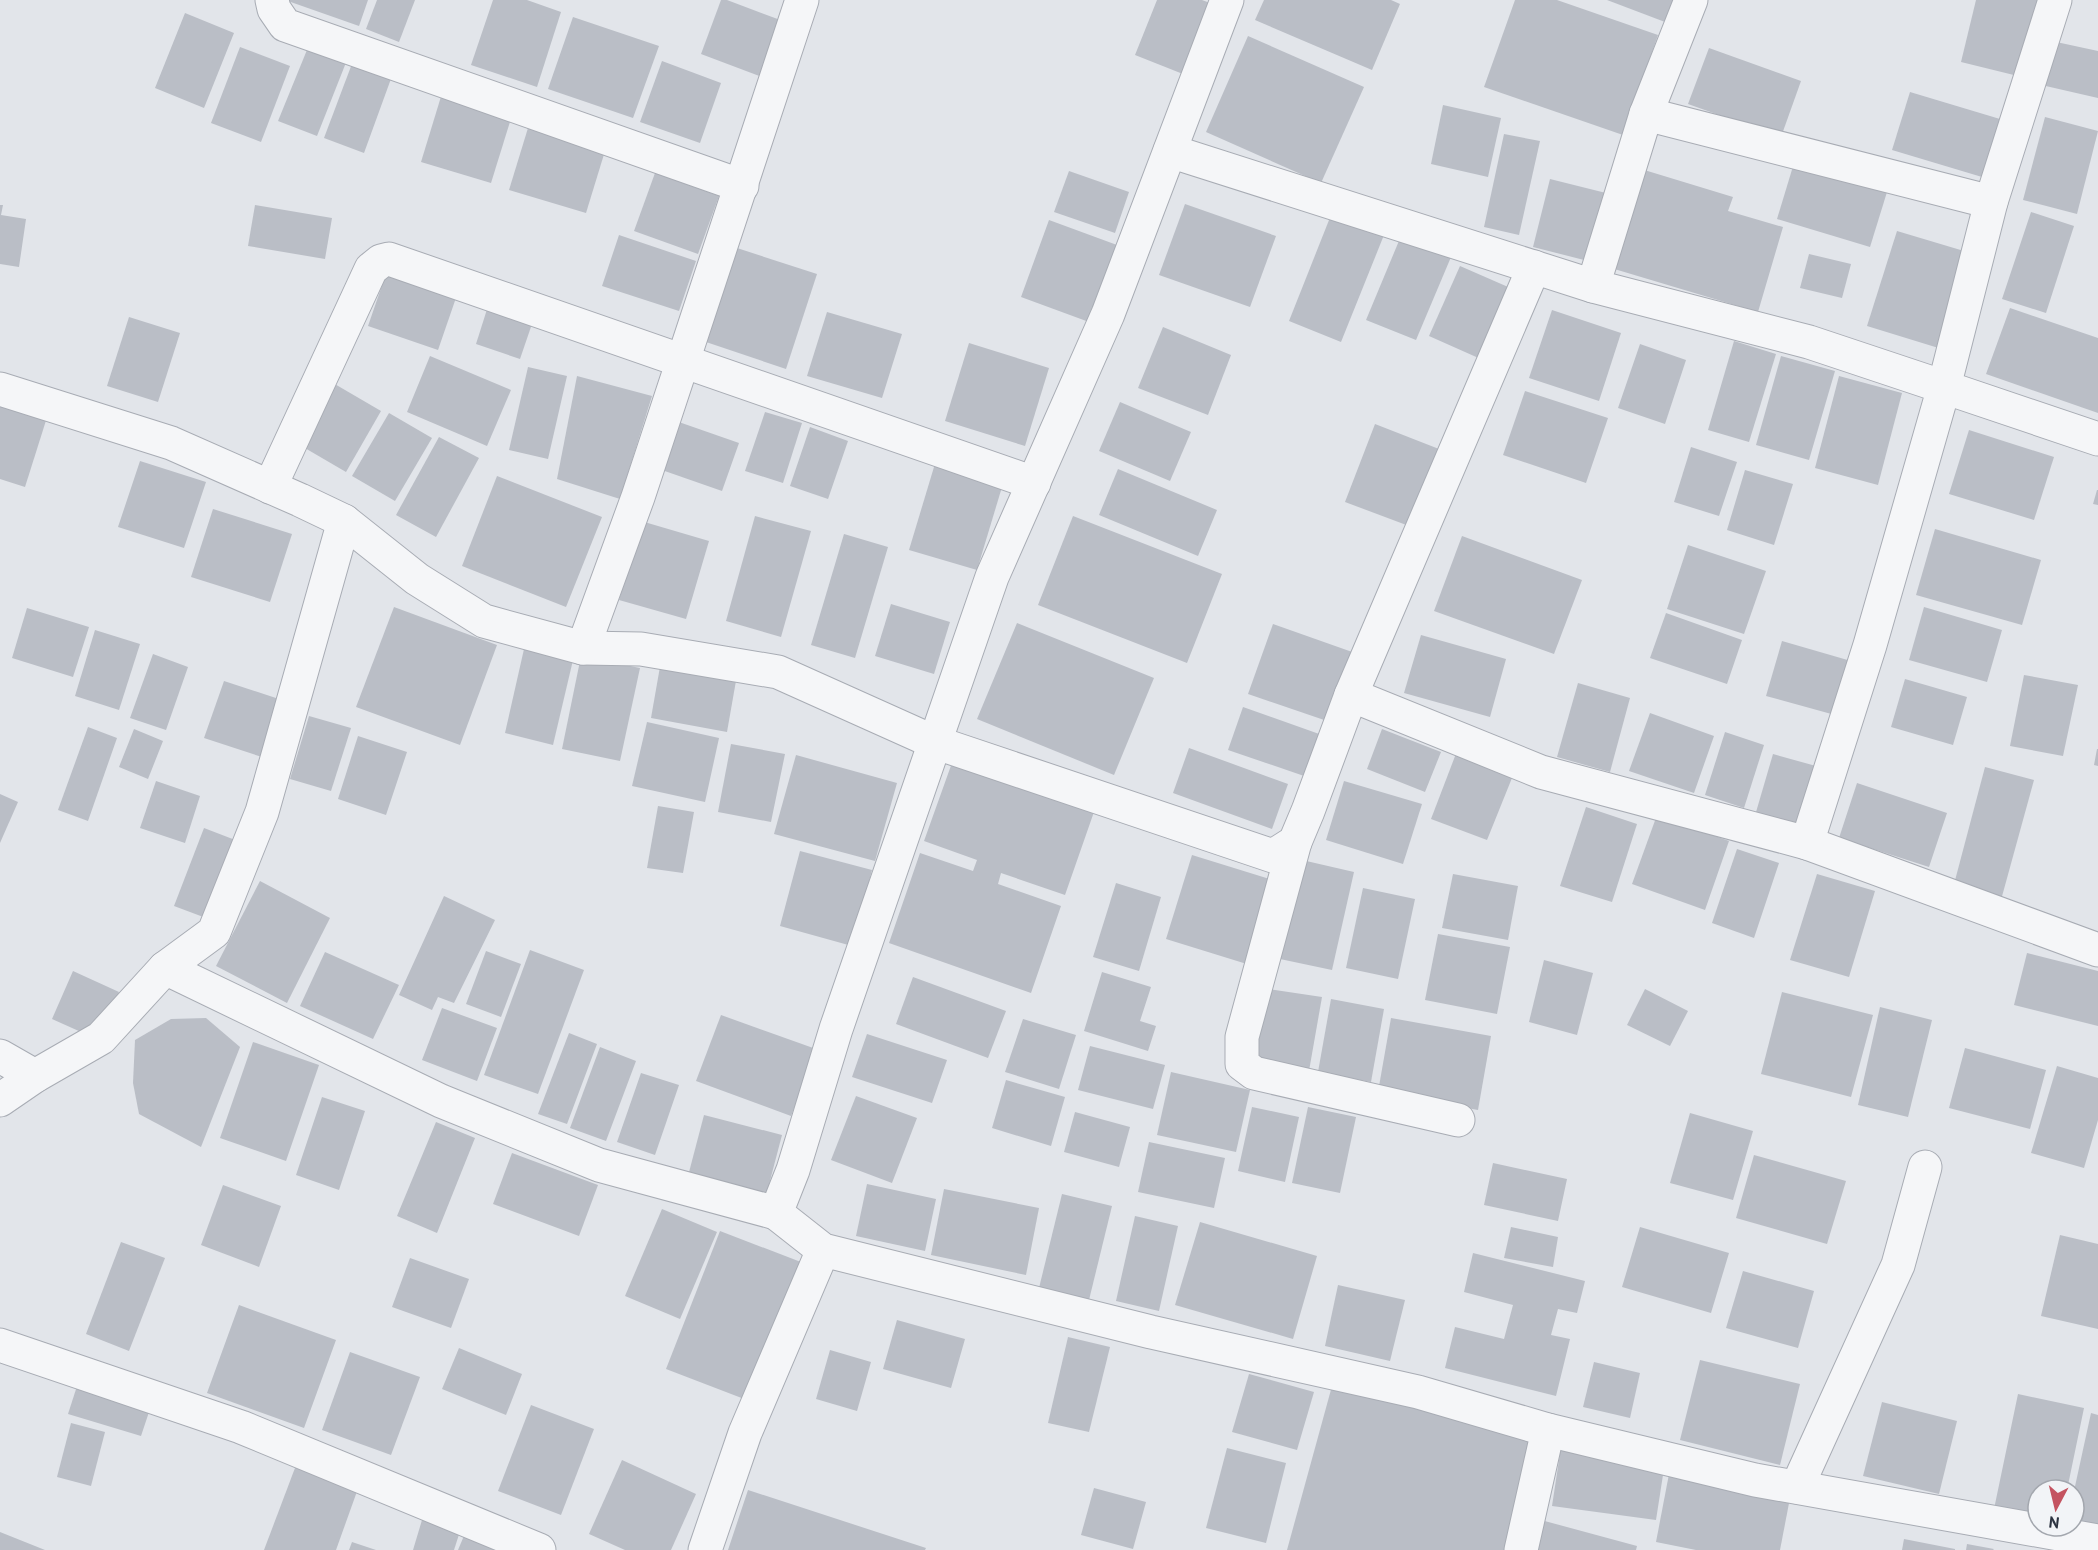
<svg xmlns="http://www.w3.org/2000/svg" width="2098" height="1550" font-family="'PT Sans',sans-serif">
  <rect width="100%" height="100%" fill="#e2e5ea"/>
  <g fill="#babec6">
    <path d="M 285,0 L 368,0 L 359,26 Z"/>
    <path d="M 377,0 L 415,0 L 399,42 L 366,29 Z"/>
    <path d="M 493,0 L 527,0 L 561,12 L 537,87 L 471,65 Z"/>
    <path d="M 721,0 L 727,0 L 783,21 L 762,77 L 701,54 Z"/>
    <path d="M 1157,0 L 1202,0 L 1218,6 L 1188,76 L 1135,55 Z"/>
    <path d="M 1264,0 L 1391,0 L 1400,4 L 1372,70 L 1255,20 Z"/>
    <path d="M 1515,0 L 1557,0 L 1658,35 L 1623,135 L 1484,87 Z"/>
    <path d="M 1607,0 L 1674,0 L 1665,22 Z"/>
    <path d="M 1976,0 L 2042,0 L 2026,78 L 1961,62 Z"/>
    <path d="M 185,13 L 234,33 L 204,108 L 155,88 Z"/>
    <path d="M 573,17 L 659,46 L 633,118 L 548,89 Z"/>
    <path d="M 1248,36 L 1364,87 L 1321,183 L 1206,132 Z"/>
    <path d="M 2047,40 L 2098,51 L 2098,98 L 2037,84 Z"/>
    <path d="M 309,45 L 347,60 L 317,136 L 278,121 Z"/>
    <path d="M 240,47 L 290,66 L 261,142 L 211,123 Z"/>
    <path d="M 1709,48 L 1801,81 L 1781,137 L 1688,104 Z"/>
    <path d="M 353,61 L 392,76 L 364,153 L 324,138 Z"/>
    <path d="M 662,61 L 721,83 L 700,143 L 640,122 Z"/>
    <path d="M 443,90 L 513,112 L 491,183 L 421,162 Z"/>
    <path d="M 1910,92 L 2000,119 L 1982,177 L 1892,150 Z"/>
    <path d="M 1443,105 L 1501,118 L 1488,177 L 1431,164 Z"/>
    <path d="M 2045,117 L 2098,131 L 2077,214 L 2023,200 Z"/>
    <path d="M 528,128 L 605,151 L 586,213 L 509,190 Z"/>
    <path d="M 1504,134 L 1540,141 L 1519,235 L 1484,227 Z"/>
    <path d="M 1794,163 L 1887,192 L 1870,247 L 1777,219 Z"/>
    <path d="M 1641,169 L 1733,197 L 1728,211 L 1783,227 L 1758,312 L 1611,268 Z"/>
    <path d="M 1069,171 L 1129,192 L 1115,233 L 1054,212 Z"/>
    <path d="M 655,173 L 719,196 L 698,254 L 634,231 Z"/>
    <path d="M 1550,179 L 1606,193 L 1588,261 L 1533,247 Z"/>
    <path d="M 1185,204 L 1276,236 L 1250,307 L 1159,275 Z"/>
    <path d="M 0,205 L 3,205 L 1,215 L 26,219 L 19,267 L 0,264 Z"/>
    <path d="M 255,205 L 332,218 L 325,259 L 248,246 Z"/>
    <path d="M 2031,212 L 2074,226 L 2046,313 L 2002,299 Z"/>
    <path d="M 1331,215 L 1384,235 L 1341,342 L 1289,321 Z"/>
    <path d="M 1049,220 L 1117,245 L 1089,322 L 1021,297 Z"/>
    <path d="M 1897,231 L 1974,254 L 1945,350 L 1867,326 Z"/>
    <path d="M 619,235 L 696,261 L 679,311 L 602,286 Z"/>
    <path d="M 1401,236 L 1451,257 L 1416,340 L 1366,320 Z"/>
    <path d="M 737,248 L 817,274 L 786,369 L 706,342 Z"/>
    <path d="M 1809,254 L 1851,264 L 1842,298 L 1800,288 Z"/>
    <path d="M 1460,266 L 1515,290 L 1483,360 L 1429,336 Z"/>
    <path d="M 388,268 L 458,292 L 438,350 L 368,326 Z"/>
    <path d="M 489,303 L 534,318 L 520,359 L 476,344 Z"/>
    <path d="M 2010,308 L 2098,338 L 2098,413 L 1986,374 Z"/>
    <path d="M 1552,310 L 1621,333 L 1599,401 L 1529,378 Z"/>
    <path d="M 827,312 L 902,334 L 882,398 L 807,376 Z"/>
    <path d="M 129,317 L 180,333 L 158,402 L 107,386 Z"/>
    <path d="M 1163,327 L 1231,355 L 1208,415 L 1138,388 Z"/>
    <path d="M 1734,341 L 1776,354 L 1749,442 L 1708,430 Z"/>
    <path d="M 969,343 L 1049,368 L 1025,446 L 945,421 Z"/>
    <path d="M 1640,344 L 1686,360 L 1665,424 L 1618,408 Z"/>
    <path d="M 430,356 L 511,390 L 487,446 L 407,412 Z"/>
    <path d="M 1781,356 L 1835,371 L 1809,460 L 1756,445 Z"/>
    <path d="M 528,367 L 567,376 L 548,459 L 509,450 Z"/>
    <path d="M 577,376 L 652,396 L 620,499 L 557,479 Z"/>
    <path d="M 1839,376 L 1902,393 L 1878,485 L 1815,468 Z"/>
    <path d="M 333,383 L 381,411 L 346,472 L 298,444 Z"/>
    <path d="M 1525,391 L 1608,418 L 1586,483 L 1503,455 Z"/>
    <path d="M 0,396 L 49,411 L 25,487 L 0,479 Z"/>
    <path d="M 1120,402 L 1191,432 L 1170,481 L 1099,451 Z"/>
    <path d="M 765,412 L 802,423 L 783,483 L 745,471 Z"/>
    <path d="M 389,413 L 432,438 L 395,501 L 352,476 Z"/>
    <path d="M 676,421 L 739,443 L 722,491 L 659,469 Z"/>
    <path d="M 1375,424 L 1439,449 L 1409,526 L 1345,502 Z"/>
    <path d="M 810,427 L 848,441 L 828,499 L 790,486 Z"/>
    <path d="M 1969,430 L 2054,457 L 2034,520 L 1949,494 Z"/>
    <path d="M 439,437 L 479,458 L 436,537 L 396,515 Z"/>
    <path d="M 1691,447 L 1737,462 L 1719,516 L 1674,502 Z"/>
    <path d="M 937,457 L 1005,477 L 977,570 L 909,550 Z"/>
    <path d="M 140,461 L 206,482 L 184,548 L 118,527 Z"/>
    <path d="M 1118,469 L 1217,510 L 1198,556 L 1099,515 Z"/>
    <path d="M 1745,470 L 1793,484 L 1774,545 L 1727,530 Z"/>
    <path d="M 497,476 L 602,517 L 566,607 L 462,566 Z"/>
    <path d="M 2097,490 L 2098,490 L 2098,505 L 2093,504 Z"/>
    <path d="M 213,509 L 292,534 L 270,602 L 191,577 Z"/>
    <path d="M 755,516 L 811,531 L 781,637 L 726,621 Z"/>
    <path d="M 1073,516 L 1222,574 L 1187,663 L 1038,605 Z"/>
    <path d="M 641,521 L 709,541 L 686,619 L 619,600 Z"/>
    <path d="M 1935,529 L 2041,560 L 2022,625 L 1916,595 Z"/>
    <path d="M 844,534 L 888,547 L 855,658 L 811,645 Z"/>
    <path d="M 1462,536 L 1582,580 L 1554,654 L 1434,611 Z"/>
    <path d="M 1688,545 L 1766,571 L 1744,634 L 1667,609 Z"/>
    <path d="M 891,604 L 950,622 L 934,674 L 875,656 Z"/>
    <path d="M 394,607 L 497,645 L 460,745 L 356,707 Z"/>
    <path d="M 1924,607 L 2002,630 L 1987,682 L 1909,660 Z"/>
    <path d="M 27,608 L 89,627 L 73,677 L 12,658 Z"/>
    <path d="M 1666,613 L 1742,640 L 1727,684 L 1650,658 Z"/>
    <path d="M 1017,623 L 1154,678 L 1114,775 L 977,719 Z"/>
    <path d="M 1273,624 L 1355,653 L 1330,722 L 1248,694 Z"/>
    <path d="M 95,630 L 140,644 L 119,710 L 75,696 Z"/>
    <path d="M 1421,635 L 1506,659 L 1490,717 L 1404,693 Z"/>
    <path d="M 1782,641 L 1851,661 L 1835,715 L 1766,696 Z"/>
    <path d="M 524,649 L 573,660 L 553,745 L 505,733 Z"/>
    <path d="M 153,654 L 188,667 L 166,730 L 130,718 Z"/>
    <path d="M 581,656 L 640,668 L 620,761 L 562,749 Z"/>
    <path d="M 661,661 L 737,675 L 727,732 L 651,718 Z"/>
    <path d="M 2024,675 L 2078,685 L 2063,756 L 2010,746 Z"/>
    <path d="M 1905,679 L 1967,697 L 1953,745 L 1891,727 Z"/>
    <path d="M 224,681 L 282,700 L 262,757 L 204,738 Z"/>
    <path d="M 1578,683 L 1630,698 L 1610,772 L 1557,757 Z"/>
    <path d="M 1243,707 L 1322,735 L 1307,777 L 1228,750 Z"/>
    <path d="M 1650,713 L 1714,736 L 1694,793 L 1629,771 Z"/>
    <path d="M 309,716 L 351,728 L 331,791 L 290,779 Z"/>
    <path d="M 647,722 L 719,738 L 705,802 L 632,786 Z"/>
    <path d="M 88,727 L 117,738 L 88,821 L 58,810 Z"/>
    <path d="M 134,729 L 163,741 L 148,779 L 119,767 Z"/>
    <path d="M 1382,729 L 1441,752 L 1425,792 L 1367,769 Z"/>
    <path d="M 1725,732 L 1764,745 L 1744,808 L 1705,795 Z"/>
    <path d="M 358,736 L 407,752 L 386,815 L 338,799 Z"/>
    <path d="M 731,744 L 785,754 L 771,822 L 718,812 Z"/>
    <path d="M 1189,748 L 1288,784 L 1272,829 L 1173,793 Z"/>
    <path d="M 2097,749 L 2098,749 L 2098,766 L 2094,765 Z"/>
    <path d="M 1457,751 L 1514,773 L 1487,840 L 1431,819 Z"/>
    <path d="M 1773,754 L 1823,768 L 1804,833 L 1754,819 Z"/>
    <path d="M 796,755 L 897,783 L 875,861 L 774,834 Z"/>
    <path d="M 953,760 L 1095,809 L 1065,895 L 1001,873 L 998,884 L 1061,906 L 1031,993 L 889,943 L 920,853 L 973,871 L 977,860 L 924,841 Z"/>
    <path d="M 1985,767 L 2034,780 L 2001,900 L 1953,888 Z"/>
    <path d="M 156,781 L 200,796 L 185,843 L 140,828 Z"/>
    <path d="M 1344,781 L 1422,804 L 1403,864 L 1326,840 Z"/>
    <path d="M 1857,783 L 1947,813 L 1929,867 L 1839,838 Z"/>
    <path d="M 0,794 L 18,802 L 0,843 Z"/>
    <path d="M 658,806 L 694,812 L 683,873 L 647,868 Z"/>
    <path d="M 1586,807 L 1637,824 L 1612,902 L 1560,886 Z"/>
    <path d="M 1657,815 L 1729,841 L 1705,910 L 1632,884 Z"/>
    <path d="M 204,828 L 243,843 L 214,921 L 174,906 Z"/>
    <path d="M 1737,849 L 1779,863 L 1754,938 L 1712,923 Z"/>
    <path d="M 800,851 L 872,870 L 852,946 L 780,926 Z"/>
    <path d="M 1192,855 L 1276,881 L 1250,965 L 1166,939 Z"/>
    <path d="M 1302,860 L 1354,872 L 1332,970 L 1280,959 Z"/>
    <path d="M 1453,874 L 1518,886 L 1508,940 L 1442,928 Z"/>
    <path d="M 1817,874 L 1875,891 L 1849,977 L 1790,960 Z"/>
    <path d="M 260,881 L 330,918 L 287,1003 L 216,966 Z"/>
    <path d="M 1116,883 L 1161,897 L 1139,971 L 1093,957 Z"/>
    <path d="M 1363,888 L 1415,899 L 1398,979 L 1346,968 Z"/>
    <path d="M 444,896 L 495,920 L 454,1003 L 438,997 L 432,1010 L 399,995 Z"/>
    <path d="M 1438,934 L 1510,947 L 1497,1014 L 1425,1000 Z"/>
    <path d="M 530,950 L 584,970 L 538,1094 L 484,1075 Z"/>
    <path d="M 486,951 L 521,964 L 501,1017 L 466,1004 Z"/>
    <path d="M 325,952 L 399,985 L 373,1039 L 300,1006 Z"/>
    <path d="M 2027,953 L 2098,971 L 2098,1026 L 2014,1005 Z"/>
    <path d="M 1544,960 L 1593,973 L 1577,1035 L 1529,1022 Z"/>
    <path d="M 73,971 L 119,992 L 107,1019 L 81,1032 L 52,1019 Z"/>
    <path d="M 1102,972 L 1151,987 L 1140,1021 L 1156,1026 L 1148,1051 L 1084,1031 Z"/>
    <path d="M 913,977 L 1006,1011 L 988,1058 L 896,1024 Z"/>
    <path d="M 1268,989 L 1322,997 L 1309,1071 L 1255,1061 Z"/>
    <path d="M 1645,989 L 1688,1011 L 1670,1046 L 1627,1025 Z"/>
    <path d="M 1782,992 L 1873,1015 L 1851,1097 L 1761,1074 Z"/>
    <path d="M 1331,999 L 1384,1009 L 1371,1082 L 1318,1072 Z"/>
    <path d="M 1880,1007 L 1932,1020 L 1908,1117 L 1858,1105 Z"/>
    <path d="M 442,1008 L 497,1028 L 477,1081 L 422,1060 Z"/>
    <path d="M 721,1015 L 816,1049 L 791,1116 L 696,1081 Z"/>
    <path d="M 206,1018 L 240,1047 L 201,1147 L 139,1114 L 133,1083 L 135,1040 L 171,1019 Z"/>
    <path d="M 1391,1018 L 1491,1036 L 1478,1110 L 1378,1092 Z"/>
    <path d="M 1023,1019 L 1076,1035 L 1059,1089 L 1005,1072 Z"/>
    <path d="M 569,1033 L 597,1044 L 567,1124 L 538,1114 Z"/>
    <path d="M 867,1034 L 947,1060 L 932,1103 L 852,1077 Z"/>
    <path d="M 253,1042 L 319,1065 L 286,1161 L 220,1138 Z"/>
    <path d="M 1090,1046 L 1165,1065 L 1153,1109 L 1078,1090 Z"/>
    <path d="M 600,1047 L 636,1061 L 606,1141 L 570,1128 Z"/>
    <path d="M 1965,1048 L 2046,1070 L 2030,1129 L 1949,1108 Z"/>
    <path d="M 2057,1066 L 2098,1078 L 2098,1120 L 2084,1168 L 2031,1153 Z"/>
    <path d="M 1171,1072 L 1250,1090 L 1236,1152 L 1157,1135 Z"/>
    <path d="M 641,1073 L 679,1085 L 655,1155 L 617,1142 Z"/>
    <path d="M 1006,1080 L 1065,1097 L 1051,1146 L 992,1128 Z"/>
    <path d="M 856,1096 L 917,1118 L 892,1183 L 831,1160 Z"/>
    <path d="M 322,1097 L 365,1111 L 339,1190 L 296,1175 Z"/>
    <path d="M 1252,1107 L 1299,1117 L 1285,1182 L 1238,1171 Z"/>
    <path d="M 1308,1107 L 1356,1117 L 1340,1193 L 1292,1183 Z"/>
    <path d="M 1075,1112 L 1130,1127 L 1119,1167 L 1064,1152 Z"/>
    <path d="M 1690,1113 L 1753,1131 L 1733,1200 L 1670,1183 Z"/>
    <path d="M 704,1115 L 782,1135 L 766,1196 L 688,1176 Z"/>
    <path d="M 436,1122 L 475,1138 L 437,1233 L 397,1216 Z"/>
    <path d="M 1149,1142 L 1225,1158 L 1214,1208 L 1138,1192 Z"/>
    <path d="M 512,1153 L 598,1185 L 579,1236 L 493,1204 Z"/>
    <path d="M 1754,1155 L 1846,1181 L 1827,1244 L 1736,1218 Z"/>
    <path d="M 1493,1163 L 1567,1179 L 1558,1221 L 1484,1205 Z"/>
    <path d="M 867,1184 L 936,1199 L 925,1251 L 856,1236 Z"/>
    <path d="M 223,1185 L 281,1206 L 259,1267 L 201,1245 Z"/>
    <path d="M 944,1189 L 1039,1208 L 1026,1275 L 931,1255 Z"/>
    <path d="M 1062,1194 L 1112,1206 L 1089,1300 L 1039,1288 Z"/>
    <path d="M 662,1209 L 717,1232 L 680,1319 L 625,1296 Z"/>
    <path d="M 1135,1216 L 1178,1226 L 1159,1311 L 1116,1301 Z"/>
    <path d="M 1200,1222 L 1317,1256 L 1293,1339 L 1175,1305 Z"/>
    <path d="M 1511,1227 L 1558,1237 L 1553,1267 L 1504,1258 Z"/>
    <path d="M 1640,1227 L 1729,1253 L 1711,1313 L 1622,1287 Z"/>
    <path d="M 720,1231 L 806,1264 L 752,1402 L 666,1369 Z"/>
    <path d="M 2060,1235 L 2098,1244 L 2098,1329 L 2041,1316 Z"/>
    <path d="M 121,1242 L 165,1258 L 129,1351 L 86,1334 Z"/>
    <path d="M 1473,1253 L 1585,1281 L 1577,1313 L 1558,1309 L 1551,1335 L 1570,1339 L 1556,1396 L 1445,1368 L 1455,1327 L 1504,1339 L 1513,1305 L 1464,1292 Z"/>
    <path d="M 410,1258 L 469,1279 L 451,1328 L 392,1307 Z"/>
    <path d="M 1743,1271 L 1814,1291 L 1798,1348 L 1726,1328 Z"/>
    <path d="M 1338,1285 L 1405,1300 L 1390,1361 L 1325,1346 Z"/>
    <path d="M 239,1305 L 336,1340 L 304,1428 L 207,1393 Z"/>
    <path d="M 897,1320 L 965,1339 L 951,1388 L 883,1369 Z"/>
    <path d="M 1068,1337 L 1110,1347 L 1089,1432 L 1048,1423 Z"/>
    <path d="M 459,1348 L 522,1374 L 506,1415 L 442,1389 Z"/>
    <path d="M 830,1350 L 871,1362 L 857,1411 L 816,1399 Z"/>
    <path d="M 350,1352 L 420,1377 L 391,1455 L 322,1430 Z"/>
    <path d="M 1700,1360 L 1800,1384 L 1780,1465 L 1680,1440 Z"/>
    <path d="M 1594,1362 L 1640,1373 L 1630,1418 L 1583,1407 Z"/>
    <path d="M 1249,1374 L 1314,1392 L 1297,1450 L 1232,1432 Z"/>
    <path d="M 78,1383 L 151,1406 L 141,1436 L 68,1414 Z"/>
    <path d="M 1332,1386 L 1536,1441 L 1507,1550 L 1287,1550 Z"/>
    <path d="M 2018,1394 L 2084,1408 L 2067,1490 L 2038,1490 L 2038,1518 L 1994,1509 Z"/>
    <path d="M 1882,1402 L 1957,1421 L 1939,1494 L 1863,1476 Z"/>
    <path d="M 531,1405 L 594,1429 L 561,1515 L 498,1491 Z"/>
    <path d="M 2091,1413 L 2098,1415 L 2098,1530 L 2074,1525 L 2074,1491 Z"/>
    <path d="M 71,1423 L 105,1432 L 91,1486 L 57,1477 Z"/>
    <path d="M 1561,1447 L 1665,1462 L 1656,1520 L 1552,1506 Z"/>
    <path d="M 1227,1448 L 1286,1463 L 1266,1543 L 1206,1528 Z"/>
    <path d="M 298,1460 L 360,1483 L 336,1550 L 264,1550 Z"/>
    <path d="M 622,1460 L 696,1494 L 671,1550 L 625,1550 L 589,1534 Z"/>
    <path d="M 1669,1474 L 1790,1498 L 1780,1550 L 1696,1550 L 1656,1542 Z"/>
    <path d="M 1094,1488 L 1146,1502 L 1133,1549 L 1081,1535 Z"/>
    <path d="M 748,1490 L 926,1548 L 925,1550 L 728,1550 Z"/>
    <path d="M 425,1510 L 463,1522 L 454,1550 L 413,1550 Z"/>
    <path d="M 1541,1520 L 1637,1546 L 1636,1550 L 1532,1550 Z"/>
    <path d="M 466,1531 L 513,1550 L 458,1550 Z"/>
    <path d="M 0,1532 L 45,1550 L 0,1550 Z"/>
    <path d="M 1904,1539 L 1955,1549 L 1955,1550 L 1902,1550 Z"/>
    <path d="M 352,1542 L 376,1550 L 349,1550 Z"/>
    <path d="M 1967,1544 L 1994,1549 L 1993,1550 L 1966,1550 Z"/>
  </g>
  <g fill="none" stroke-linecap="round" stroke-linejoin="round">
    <g stroke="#a8acb4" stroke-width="35">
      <g id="street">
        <path d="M 272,0 L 274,9 L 285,25 L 742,186"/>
        <path d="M 1227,0 L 1108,314 L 992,577 L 836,1029 L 793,1170 L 776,1213 L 823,1250 L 1151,1332 L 1418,1392 L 1548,1430 L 1755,1480 L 2098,1541"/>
        <path d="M 1691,0 L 1646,114 L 1593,286 L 1809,342 L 1944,387 L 1870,645 L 1807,843 L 2098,950"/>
        <path d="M 2055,0 L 1991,202 L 1944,387 L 2098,439"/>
        <path d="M 1646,114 L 1991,202"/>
        <path d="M 1170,151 L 1593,286"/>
        <path d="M 0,389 L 171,443 L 300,500 L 344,521 L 417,579 L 484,621 L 583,648 L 641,649 L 778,672 L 934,742 L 1273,856 L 1295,842 L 1308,811 L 1351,695 L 1541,772 L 1807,843"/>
        <path d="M 270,487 L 371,269 L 381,261 L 389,259 L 1034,483"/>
        <path d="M 583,648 L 638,497 L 802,0"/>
        <path d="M 1351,695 L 1534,267"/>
        <path d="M 1295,842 L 1242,1037 L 1242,1064 L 1254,1073 L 1458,1120"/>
        <path d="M 165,968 L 441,1101 L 599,1165 L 776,1213"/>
        <path d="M 0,1056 L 35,1076"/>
        <path d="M 0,1100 L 35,1076 L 101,1038 L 165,968 L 214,932 L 262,812 L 344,521"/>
        <path d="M 0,1345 L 241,1427 L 539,1550"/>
        <path d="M 1797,1487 L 1898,1265 L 1925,1167"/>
        <path d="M 705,1550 L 745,1433 L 823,1250"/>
        <path d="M 1521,1550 L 1548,1430"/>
      </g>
    </g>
    <use href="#street" stroke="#f5f6f8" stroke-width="33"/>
  </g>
  <g transform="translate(2056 1508) rotate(187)"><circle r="28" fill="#f2f4f7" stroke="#a3a7ae" stroke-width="1.5"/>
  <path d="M0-4.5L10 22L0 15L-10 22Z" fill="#c45360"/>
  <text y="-9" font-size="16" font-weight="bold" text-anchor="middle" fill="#2c3340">N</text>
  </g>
</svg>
